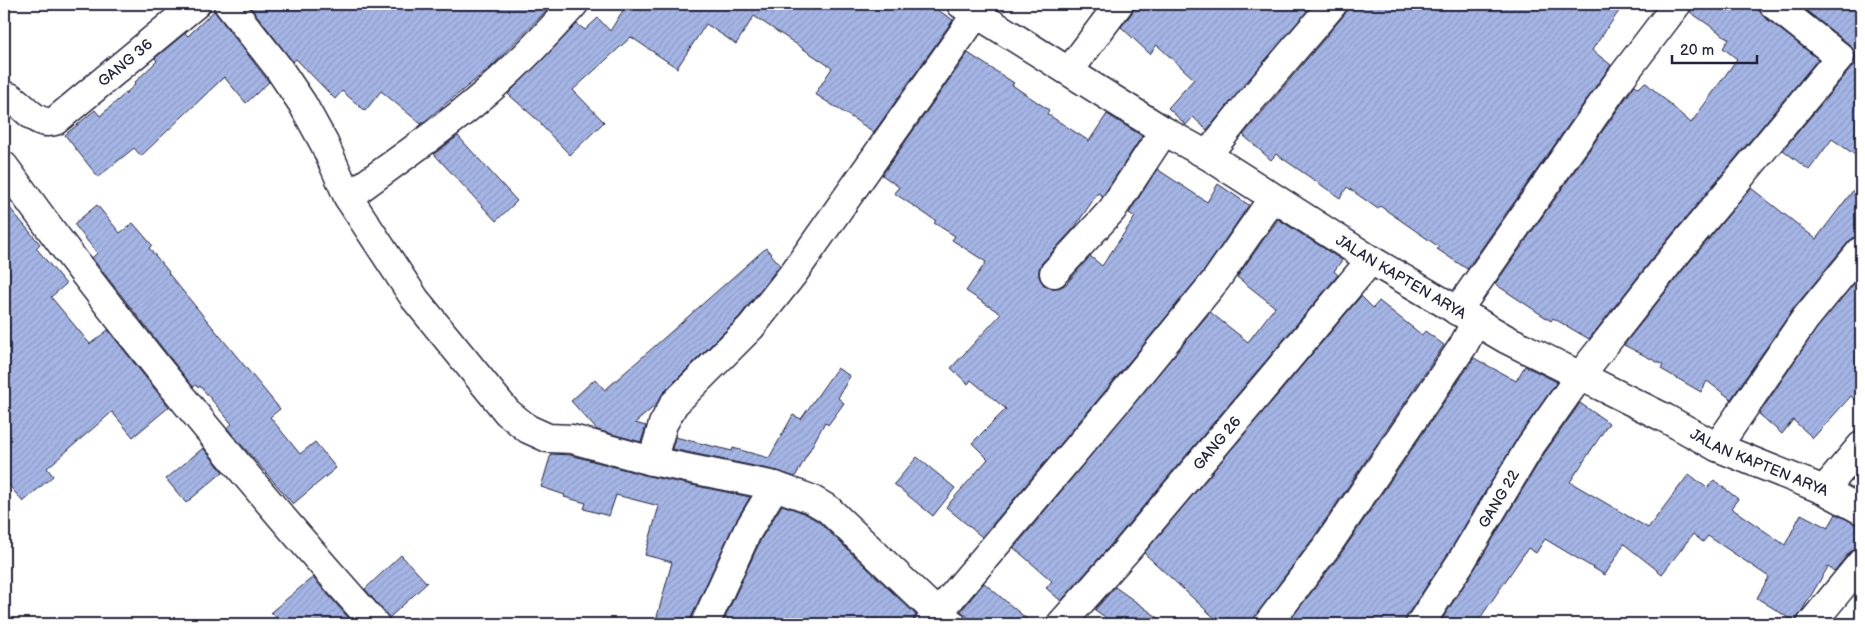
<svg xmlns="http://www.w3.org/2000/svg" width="1865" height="628" font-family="'Balsamiq Sans',sans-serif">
  <defs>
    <pattern id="building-hatch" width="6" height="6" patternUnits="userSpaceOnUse" patternTransform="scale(1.25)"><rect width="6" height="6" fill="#a5b5e5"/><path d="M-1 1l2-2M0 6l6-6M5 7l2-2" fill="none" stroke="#8e9bc5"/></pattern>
  </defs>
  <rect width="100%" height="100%" fill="#fff"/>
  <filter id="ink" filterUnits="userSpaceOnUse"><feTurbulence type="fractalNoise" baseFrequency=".02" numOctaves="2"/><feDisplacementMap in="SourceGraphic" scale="10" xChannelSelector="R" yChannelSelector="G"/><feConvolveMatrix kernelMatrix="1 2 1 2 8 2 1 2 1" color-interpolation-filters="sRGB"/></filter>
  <g filter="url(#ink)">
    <g fill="url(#building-hatch)" stroke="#22223b">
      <path d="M 248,4 L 553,4 L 490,68 L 421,124 L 381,91 L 365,111 L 342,91 L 335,99 L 296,59 L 293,62 Z"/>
      <path d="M 627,4 L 929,4 L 953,20 L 874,132 L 815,94 L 832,68 L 754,16 L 736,44 L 706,24 L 677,68 L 631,37 L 573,90 L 604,122 L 570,155 L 541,125 L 542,124 L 508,94 L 577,24 L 585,30 L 598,18 L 610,31 Z"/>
      <path d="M 1134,4 L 1313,4 L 1207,130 L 1193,117 L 1186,125 L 1168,108 L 1194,79 L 1157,45 L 1150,54 L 1121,27 L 1132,13 Z"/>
      <path d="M 1348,4 L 1624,4 L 1592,50 L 1611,65 L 1467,269 L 1437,249 L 1439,247 L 1380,206 L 1378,209 L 1347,187 L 1340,198 L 1276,154 L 1271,160 L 1243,135 L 1345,14 Z"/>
      <path d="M 1692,4 L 1758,4 L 1759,10 L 1763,16 L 1818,59 L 1659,250 L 1589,339 L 1553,318 L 1551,321 L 1495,284 L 1635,85 L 1639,88 L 1645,82 L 1691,123 L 1737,59 L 1723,48 L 1729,39 L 1690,12 Z"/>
      <path d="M 1798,4 L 1861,4 L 1861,159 L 1832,139 L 1809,170 L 1783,150 L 1852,67 L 1855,59 L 1854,51 L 1850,45 Z"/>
      <path d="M 214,11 L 269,82 L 246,103 L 224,77 L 141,156 L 134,148 L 98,177 L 65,135 L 95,110 L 100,116 L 135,85 L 134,83 L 157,61 L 155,58 L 185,33 L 188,36 Z"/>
      <path d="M 968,53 L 1014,83 L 1012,85 L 1049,110 L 1047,114 L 1089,141 L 1107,114 L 1142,136 L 1103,196 L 1098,193 L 1074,228 L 1042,263 L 1039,269 L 1039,277 L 1044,285 L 1051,288 L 1059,288 L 1066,284 L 1090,256 L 1102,266 L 1135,217 L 1129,213 L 1157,169 L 1207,202 L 1218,184 L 1249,205 L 1204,271 L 1106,390 L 982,537 L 946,507 L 988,459 L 972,443 L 1006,409 L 971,380 L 968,384 L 951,368 L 1001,314 L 966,291 L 986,262 L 952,240 L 955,236 L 934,223 L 936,221 L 894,193 L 899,187 L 882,175 Z"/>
      <path d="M 458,136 L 517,201 L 496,221 L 434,154 Z"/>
      <path d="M 1861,180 L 1861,236 L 1855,237 L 1849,241 L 1793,309 L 1731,399 L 1707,381 L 1701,392 L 1661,369 L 1663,365 L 1624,345 L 1683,270 L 1751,188 L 1816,239 Z"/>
      <path d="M 4,201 L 40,244 L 36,248 L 66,284 L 51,297 L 90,344 L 108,330 L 169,407 L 133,437 L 112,412 L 47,468 L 53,476 L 23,502 L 4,479 Z"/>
      <path d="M 97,205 L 120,233 L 133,223 L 152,245 L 149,248 L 169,272 L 168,273 L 280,409 L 270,417 L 300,454 L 315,442 L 336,468 L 293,504 L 227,428 L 232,424 L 200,386 L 198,388 L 196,385 L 193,387 L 92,258 L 97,253 L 74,224 Z"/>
      <path d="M 1278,219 L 1342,260 L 1334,271 L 1338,275 L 1114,541 L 1061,601 L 1046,588 L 1052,581 L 1014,548 L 1210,312 L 1248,342 L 1275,307 L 1237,277 Z"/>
      <path d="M 766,248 L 780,265 L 739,317 L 663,393 L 656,405 L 635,423 L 646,426 L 641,442 L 597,430 L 571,401 L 595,379 L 605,390 Z"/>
      <path d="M 1861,275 L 1861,405 L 1851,396 L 1813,438 L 1793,420 L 1782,434 L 1759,414 L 1817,328 Z"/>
      <path d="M 1361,296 L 1373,308 L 1379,301 L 1422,335 L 1425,331 L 1444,345 L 1314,537 L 1256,615 L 1253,624 L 1221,624 L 1144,553 Z"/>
      <path d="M 1474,358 L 1516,381 L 1525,366 L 1557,382 L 1518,437 L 1448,554 L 1407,615 L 1405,624 L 1287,624 L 1340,555 Z"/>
      <path d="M 837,368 L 850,376 L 838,398 L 844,403 L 828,425 L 825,422 L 795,477 L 778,471 L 672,449 L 675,437 L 732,451 L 733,448 L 769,458 L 793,415 L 801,419 Z"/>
      <path d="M 1580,403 L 1609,423 L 1570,482 L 1648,528 L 1689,474 L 1707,488 L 1714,480 L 1738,499 L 1731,508 L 1785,545 L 1801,514 L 1828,528 L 1836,514 L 1861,526 L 1861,548 L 1855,549 L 1849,553 L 1834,571 L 1828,567 L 1795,622 L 1757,598 L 1769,577 L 1708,536 L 1703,542 L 1693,534 L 1662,574 L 1624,544 L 1605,575 L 1545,539 L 1536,553 L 1528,548 L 1476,624 L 1439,624 L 1474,570 L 1544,454 Z"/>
      <path d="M 203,448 L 223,472 L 186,503 L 166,479 Z"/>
      <path d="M 551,454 L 570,455 L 648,476 L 750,497 L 733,526 L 691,618 L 690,624 L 655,624 L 672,562 L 645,555 L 659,506 L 616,495 L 609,516 L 584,509 L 586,503 L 564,497 L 565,495 L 541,487 Z"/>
      <path d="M 917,457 L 955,488 L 933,516 L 894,484 Z"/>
      <path d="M 782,505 L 804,513 L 819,522 L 916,615 L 911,624 L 722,624 L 761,539 Z"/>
      <path d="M 401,555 L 427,583 L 389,618 L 365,589 Z"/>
      <path d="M 313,577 L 314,579 L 354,624 L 282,624 L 271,612 Z"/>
      <path d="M 984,583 L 1033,624 L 976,624 L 961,611 Z"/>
      <path d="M 1115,587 L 1167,624 L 1115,624 L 1095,610 Z"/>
    </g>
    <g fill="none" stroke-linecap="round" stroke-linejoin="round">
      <g stroke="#22223b" stroke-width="31">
        <g id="street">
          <path d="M 228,4 L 277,66 L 302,103 L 324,143 L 348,197 L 415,299 L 507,412 L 528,429 L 548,438 L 572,439 L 652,461 L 775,486"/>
          <path id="s1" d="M 961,4 L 1164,131 L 1207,155 L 1371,260 L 1506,339 L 1665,418 L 1717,447 L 1824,490 L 1861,510"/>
          <path d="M 1069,71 L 1119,4"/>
          <path id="s2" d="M 4,99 L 10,97 C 25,106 36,127 55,121 L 196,4"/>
          <path d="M 1207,155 L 1252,99 L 1333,4"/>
          <path d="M 4,166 C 119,325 244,477 375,624"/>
          <path d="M 348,197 C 390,166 434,136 474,103 C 510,73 543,39 574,4"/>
          <path d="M 1054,273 L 1112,210 L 1164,131"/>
          <path d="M 1457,311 L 1617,83 L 1677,4"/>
          <path d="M 1717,447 L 1805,319 L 1861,251"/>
          <path d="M 652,461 L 663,424 L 674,404 L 751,327 L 793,274 L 977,13"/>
          <path d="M 1824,490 L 1861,446"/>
          <path d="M 705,624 L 747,532 L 775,486 L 811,499 L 828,509 L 938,614 L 952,624"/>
          <path d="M 929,624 L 1118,400 L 1216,280 L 1273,198"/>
          <path id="s3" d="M 1061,624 L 1126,551 L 1371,260"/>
          <path d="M 1268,624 L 1327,546 L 1463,346 L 1476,321"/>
          <path id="s4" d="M 1420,624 L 1461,562 L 1531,445 L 1579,377 L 1671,260 L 1840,57 L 1773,4"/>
        </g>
      </g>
      <g stroke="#22223b" stroke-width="31">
        <path id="secondary" d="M 1811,624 L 1861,563"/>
      </g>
      <use href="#street" stroke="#fff" stroke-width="28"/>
      <use href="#secondary" stroke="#fff" stroke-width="28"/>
    </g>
  </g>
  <g text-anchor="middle" stroke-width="4.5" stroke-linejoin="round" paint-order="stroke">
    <g font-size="15" fill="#22223b" stroke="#fff">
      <text dy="5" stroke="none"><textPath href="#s2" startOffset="151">GANG 36</textPath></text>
      <text dy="5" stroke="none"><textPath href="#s1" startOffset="518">JALAN KAPTEN ARYA</textPath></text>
      <text dy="5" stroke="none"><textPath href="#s3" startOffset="239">GANG 26</textPath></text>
      <text dy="5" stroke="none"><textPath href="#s1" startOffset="922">JALAN KAPTEN ARYA</textPath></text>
      <text dy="5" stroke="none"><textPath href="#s4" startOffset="148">GANG 22</textPath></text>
    </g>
  </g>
  <rect width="1865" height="628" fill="none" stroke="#fff" stroke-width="20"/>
  <rect x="10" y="10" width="1845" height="608" fill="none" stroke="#22223b" stroke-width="2" filter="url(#ink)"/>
  <path d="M1672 55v8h85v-8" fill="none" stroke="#22223b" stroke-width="2.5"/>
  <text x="1680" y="55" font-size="15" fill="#22223b" stroke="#ffffff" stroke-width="4" paint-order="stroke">20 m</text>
</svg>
